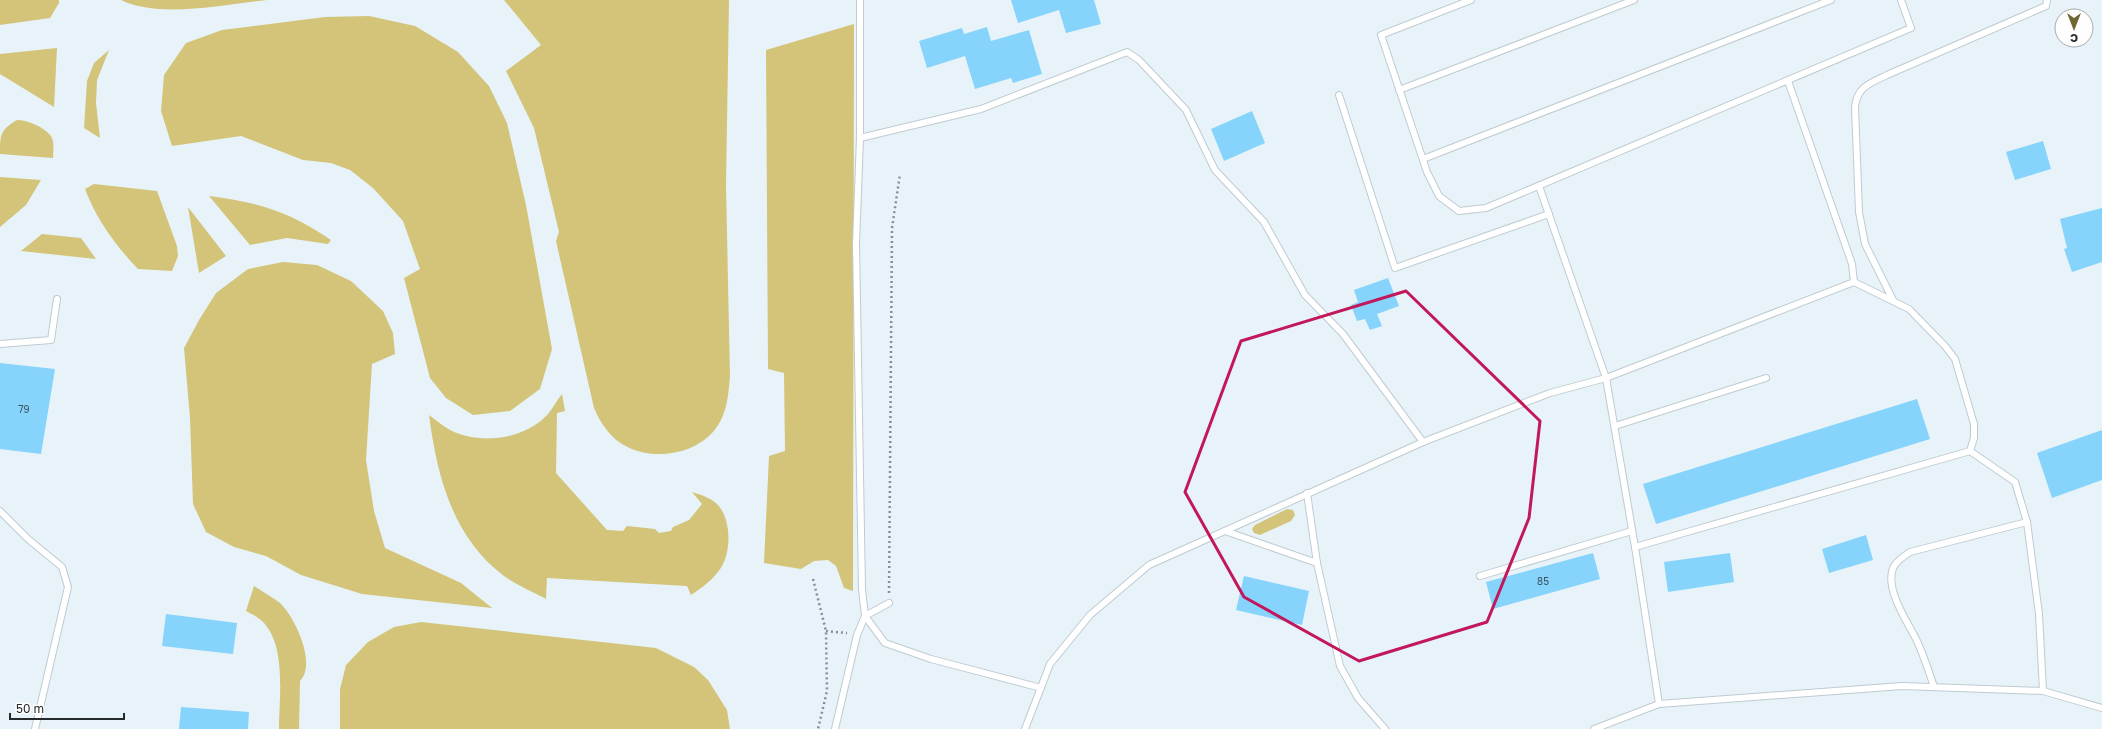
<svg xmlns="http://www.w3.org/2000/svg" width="2102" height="729" font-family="'Golos Text',sans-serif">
  <rect width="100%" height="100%" fill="#e7f3f9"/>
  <g fill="#d3c479">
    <path d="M 0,0 L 59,0 L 59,3 L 50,18 L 0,25 Z"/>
    <path d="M 121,0 L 267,0 C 225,4 160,19 121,0 Z"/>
    <path d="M 504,0 L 729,0 L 726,185 L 730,377 C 728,397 727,416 713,432 C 692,456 649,461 622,444 C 609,436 600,422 594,408 L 556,241 L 559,232 L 534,128 L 506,71 L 541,45 Z"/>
    <path d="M 369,16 L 415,26 L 458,52 L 489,86 L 507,123 L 526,205 L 552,349 L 540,389 L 510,411 L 473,415 L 446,398 L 430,378 L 404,278 L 420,269 L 403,221 L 373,188 L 350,170 L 331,163 L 303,160 L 241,136 L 172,146 L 161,111 L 164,75 L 186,43 L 222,30 L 325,17 Z"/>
    <path d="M 854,24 L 853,591 L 844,588 L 836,566 L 828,560 L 814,561 L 801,569 L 764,563 L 769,456 L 785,451 L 784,373 L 768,369 L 766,50 Z"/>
    <path d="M 57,48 L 54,107 L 0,74 L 0,54 Z"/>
    <path d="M 109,50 L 97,80 L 96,103 L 100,138 L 84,128 L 87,81 L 94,63 Z"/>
    <path d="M 17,120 C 28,120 44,127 51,136 C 55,143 53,151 53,158 L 0,154 C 0,135 0,130 17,120 Z"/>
    <path d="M 0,177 L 41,180 L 26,205 L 0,227 Z"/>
    <path d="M 94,184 L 157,191 L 177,246 L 178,256 L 172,271 L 138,269 C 116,246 96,219 85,189 Z"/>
    <path d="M 209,196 C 258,202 290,212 331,240 L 328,244 L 287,238 L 250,245 Z"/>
    <path d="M 188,207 L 226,256 L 199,273 Z"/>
    <path d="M 42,234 L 81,238 L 96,259 L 21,251 Z"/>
    <path d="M 283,262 L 317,265 L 351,281 L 383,311 L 393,333 L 395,354 L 372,364 L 366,460 L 374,511 L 385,548 L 461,583 L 492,608 L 362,594 L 301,575 L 266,556 L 234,547 L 206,532 L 193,504 L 190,418 L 184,348 L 199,320 L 216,293 L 248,269 Z"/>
    <path d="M 562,394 L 565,411 L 557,413 L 556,473 L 607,530 L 623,531 L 627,526 L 655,529 L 659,533 L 671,531 L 673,527 L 689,520 L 702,504 L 692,492 C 702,495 715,499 721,509 C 732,526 731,558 717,573 C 710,582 700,589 691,595 L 687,586 L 547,578 L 546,599 C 533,592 516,585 504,576 C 452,537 437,475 429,415 C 436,420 443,426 450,430 C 479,445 525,440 548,414 C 553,408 557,400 562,394 Z"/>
    <path d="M 1287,509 L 1293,510 L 1295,515 L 1291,521 L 1260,535 L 1254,533 L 1252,529 L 1255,525 Z"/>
    <path d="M 254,586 C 262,591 272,597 280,603 C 295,617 317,664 300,681 L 299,729 L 279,729 C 279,697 287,645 262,621 C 258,617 251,614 246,611 Z"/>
    <path d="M 421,622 L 656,648 L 694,667 L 708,680 L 727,710 L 730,729 L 340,729 L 340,689 L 346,665 L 368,642 L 394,627 Z"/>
  </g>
  <g fill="#86d3fb">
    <path d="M 1011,0 L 1094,0 L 1101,24 L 1066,33 L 1059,10 L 1018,23 Z"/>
    <path d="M 987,27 L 991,41 L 1029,30 L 1042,74 L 1013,83 L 1011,78 L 975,89 L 965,56 L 927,68 L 919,41 L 962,28 L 964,34 Z"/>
    <path d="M 1252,111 L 1265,143 L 1224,161 L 1211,129 Z"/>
    <path d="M 2043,141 L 2051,169 L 2015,180 L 2006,152 Z"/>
    <path d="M 2102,208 L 2102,262 L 2072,272 L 2064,249 L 2067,248 L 2060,219 Z"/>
    <path d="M 1388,278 L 1399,306 L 1377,314 L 1382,326 L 1370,330 L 1365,319 L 1357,321 L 1351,305 L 1358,302 L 1354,290 Z"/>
    <path d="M 0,363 L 55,369 L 41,454 L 0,449 Z"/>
    <path d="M 1917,399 L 1930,439 L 1656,524 L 1643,484 Z"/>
    <path d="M 2102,430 L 2102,480 L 2052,498 L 2037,453 Z"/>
    <path d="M 1866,535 L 1873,560 L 1829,573 L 1822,549 Z"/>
    <path d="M 1593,553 L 1600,579 L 1493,609 L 1486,582 Z"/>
    <path d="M 1730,553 L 1734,582 L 1668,592 L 1664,562 Z"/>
    <path d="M 1244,576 L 1309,591 L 1302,625 L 1236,610 Z"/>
    <path d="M 166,614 L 237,623 L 233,654 L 162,646 Z"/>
    <path d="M 181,707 L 249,712 L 248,729 L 179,729 Z"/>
  </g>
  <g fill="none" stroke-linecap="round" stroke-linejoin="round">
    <g stroke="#bfcbd1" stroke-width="8">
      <g id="service">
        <path d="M 1471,0 L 1381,35 L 1427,172 L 1439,196 L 1459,211 L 1486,208 L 1911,28 L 1901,0"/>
        <path d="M 1399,90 L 1634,0"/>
        <path d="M 1339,95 L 1395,268 L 1549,214"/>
        <path d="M 860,138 L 981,109 L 1127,52 L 1139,60 L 1186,110 L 1215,170 L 1264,222 L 1305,295 L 1343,334 L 1423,442"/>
        <path d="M 1423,159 L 1831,0"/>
        <path d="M 1539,186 L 1606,378 L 1635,547 L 1659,704"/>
        <path d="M 1893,300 L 1865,244 L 1859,212 L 1855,107 C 1857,87 1870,83 1887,75 L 2046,6 L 2047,0"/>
        <path d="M 0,344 L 51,340 L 57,299"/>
        <path d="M 1615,426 L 1766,378"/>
        <path d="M 1970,451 L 2015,482 L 2027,522 L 2039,614 L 2043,691"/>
        <path d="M 1307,493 L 1317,563 L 1340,666 L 1358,698 L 1385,729"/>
        <path d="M 0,511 L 28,539 L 62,567 L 68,587 L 35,729"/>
        <path d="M 1225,531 L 1317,563"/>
        <path d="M 1635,547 L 1970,451 L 1974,438 L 1974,424 L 1955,359 L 1945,346 L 1909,309 L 1854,282"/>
        <path d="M 1480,576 L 1632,531"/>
        <path d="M 889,603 L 865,616 L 885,643 L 931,659 L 1041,688"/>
        <path d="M 1934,687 C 1929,672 1924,656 1917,641 C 1908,622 1883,588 1894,566 C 1898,560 1904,556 1910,552 L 2027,522"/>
        <path d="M 835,729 L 857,635 L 865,616 L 862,589 L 856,244 L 860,138 L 860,0"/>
        <path d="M 1025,729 L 1050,664 L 1090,615 L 1149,565 L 1423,442 L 1550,393 L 1606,378 L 1854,282 L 1852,264 L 1788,81"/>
        <path d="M 1594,729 L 1659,704 L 1902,686 L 2043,691 L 2102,708"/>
      </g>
    </g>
    <g stroke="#878f93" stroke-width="2.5" stroke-dasharray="2 3" stroke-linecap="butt">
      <path d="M 813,579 L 826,631 L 827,691 L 818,729"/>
      <path d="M 889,593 L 892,228 L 900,174"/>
      <path d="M 826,631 L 847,633"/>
    </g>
    <use href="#service" stroke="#fff" stroke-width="6"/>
  </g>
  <path fill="none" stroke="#c2185b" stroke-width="3" stroke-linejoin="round" d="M 1406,291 L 1540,421 L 1529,518 L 1487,622 L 1359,661 L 1244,597 L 1185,492 L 1241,341 Z"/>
  <g text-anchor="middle" stroke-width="3" stroke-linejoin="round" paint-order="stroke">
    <g font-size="10" fill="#3c545f">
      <text x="24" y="413">79</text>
      <text x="1543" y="585">85</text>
    </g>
  </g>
  <g transform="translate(2074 28) rotate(180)"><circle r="19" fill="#fefefe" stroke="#a7a9aa"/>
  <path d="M0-3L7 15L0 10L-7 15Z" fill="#706633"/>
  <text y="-6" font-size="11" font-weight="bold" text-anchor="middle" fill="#24292b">С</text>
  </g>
  <path d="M10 713v6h114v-6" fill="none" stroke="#24292b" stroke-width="2"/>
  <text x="16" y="713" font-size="12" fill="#24292b" stroke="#fefefe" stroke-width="3" paint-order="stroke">50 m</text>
</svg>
